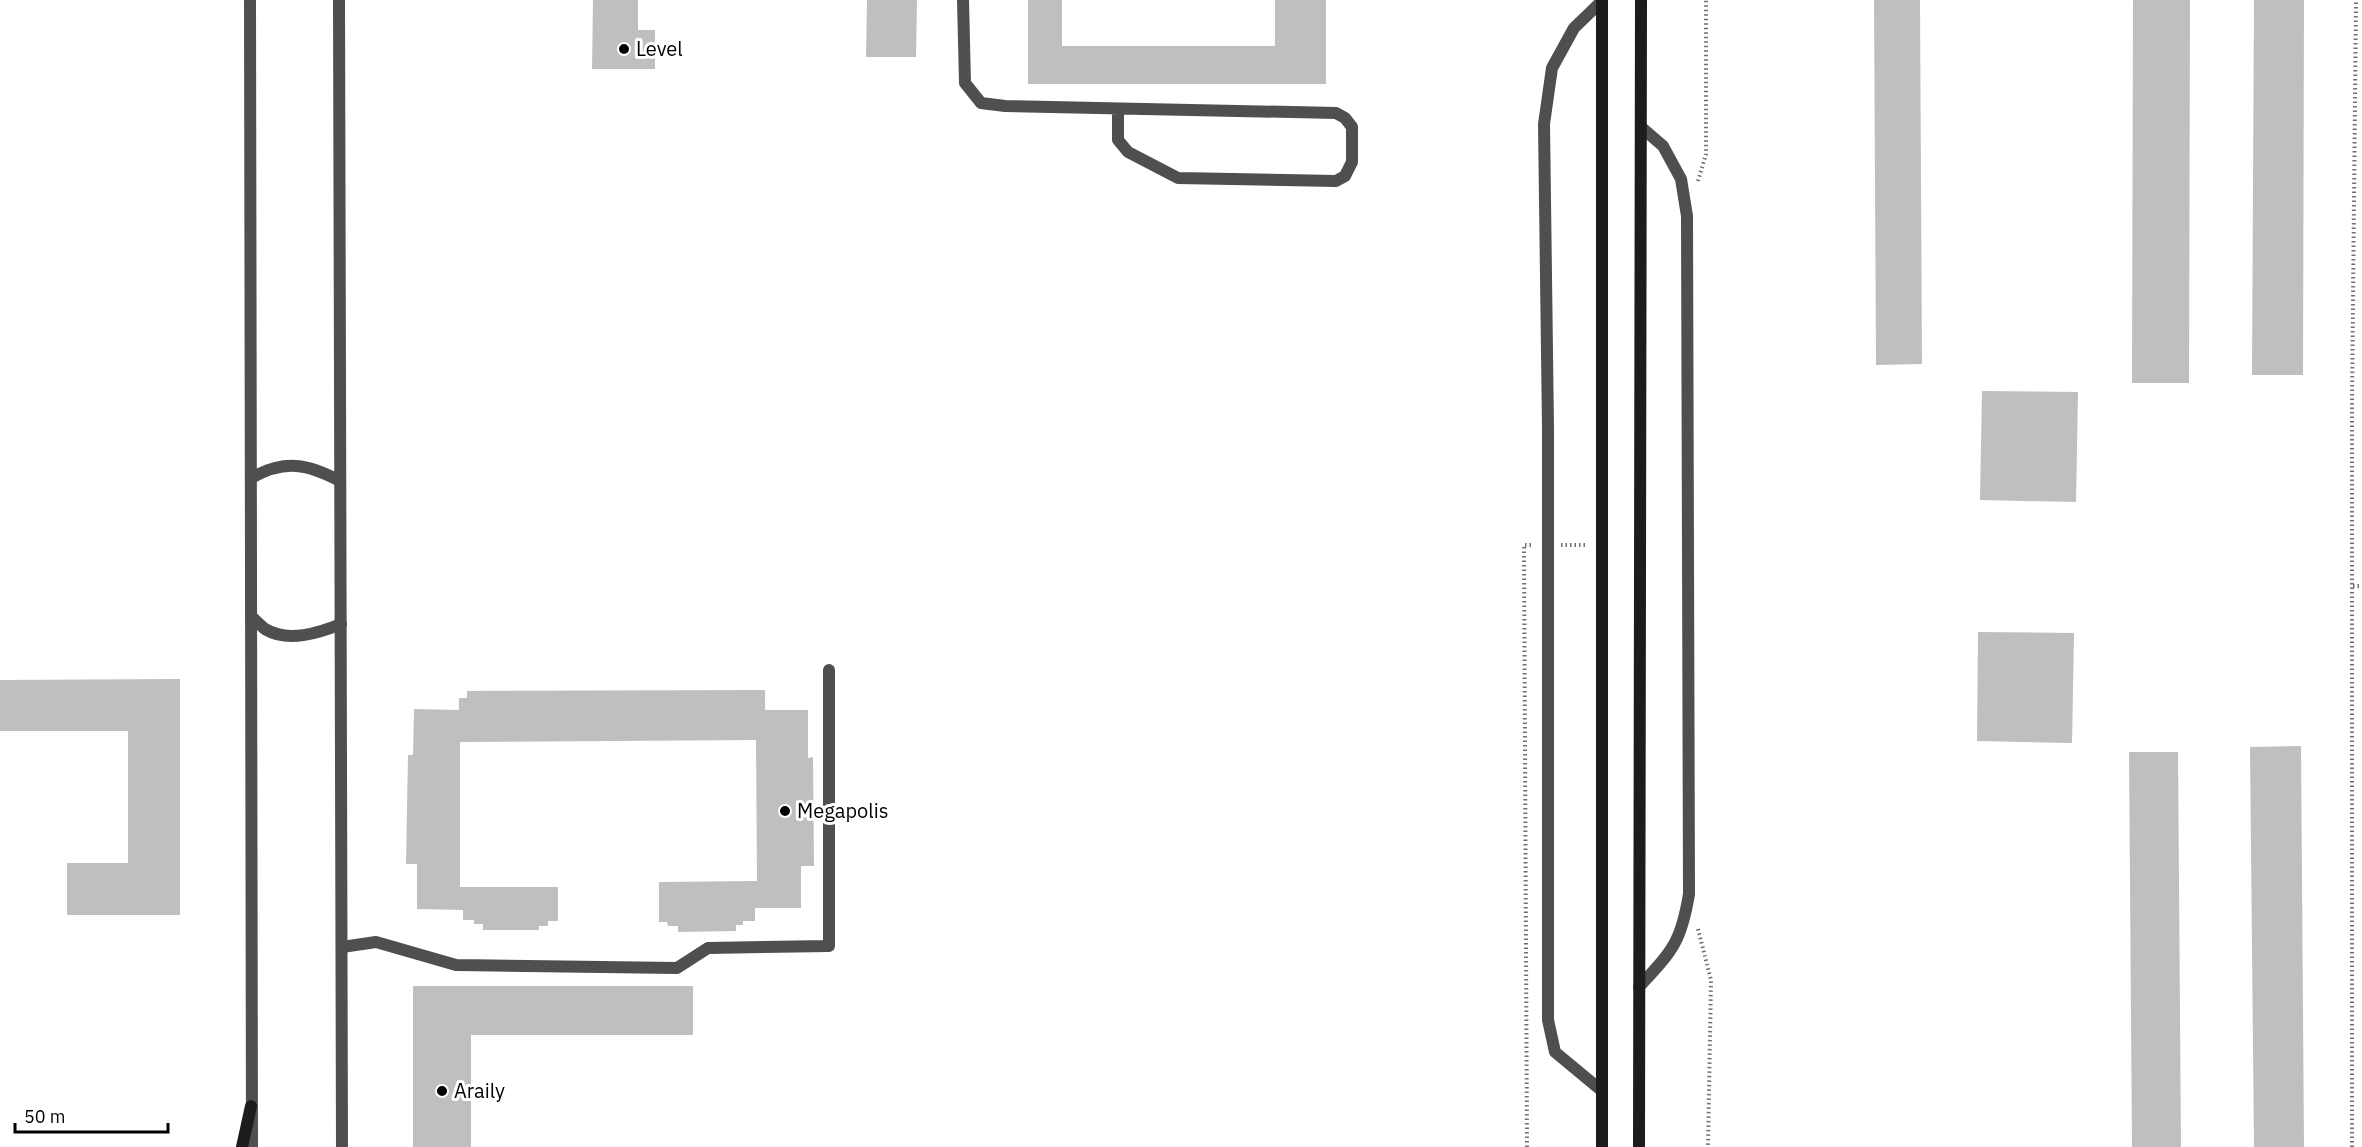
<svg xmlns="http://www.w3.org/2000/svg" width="2362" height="1147" font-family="'IBM Plex Sans',sans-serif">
  <rect width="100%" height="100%" fill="#fff"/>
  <g fill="#bfbfbf">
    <path d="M 593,0 L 638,0 L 638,30 L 655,30 L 655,69 L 592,69 Z"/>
    <path d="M 867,0 L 917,0 L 916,57 L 866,57 Z"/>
    <path d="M 1028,0 L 1062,0 L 1062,46 L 1275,46 L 1275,0 L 1326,0 L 1326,84 L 1028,84 Z"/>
    <path d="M 1874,0 L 1920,0 L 1922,364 L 1876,365 Z"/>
    <path d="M 2133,0 L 2190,0 L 2189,383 L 2132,383 Z"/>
    <path d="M 2254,0 L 2304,0 L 2303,375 L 2252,375 Z"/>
    <path d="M 1982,391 L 2078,392 L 2076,502 L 1980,500 Z"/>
    <path d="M 1978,632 L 2074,633 L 2072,743 L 1977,741 Z"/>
    <path d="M 180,679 L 180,915 L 67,915 L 67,863 L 128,863 L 128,731 L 0,731 L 0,680 Z"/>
    <path d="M 765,690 L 765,710 L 808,710 L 808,758 L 813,757 L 814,866 L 801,866 L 801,908 L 755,908 L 755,921 L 743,921 L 743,925 L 736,925 L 736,931 L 678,932 L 678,926 L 668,926 L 667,922 L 659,922 L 659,882 L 757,881 L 756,740 L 460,742 L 460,887 L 558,887 L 558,921 L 548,921 L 548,926 L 539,926 L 539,930 L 483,930 L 483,924 L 474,924 L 474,920 L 463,920 L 463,910 L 417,909 L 417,864 L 406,864 L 408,755 L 413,755 L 414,709 L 459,710 L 459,698 L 467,698 L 467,691 Z"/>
    <path d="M 2301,746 L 2304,1147 L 2254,1147 L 2250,747 Z"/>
    <path d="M 2129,752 L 2178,752 L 2181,1147 L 2132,1147 Z"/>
    <path d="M 413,986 L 693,986 L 693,1035 L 471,1035 L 471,1147 L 413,1147 Z"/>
  </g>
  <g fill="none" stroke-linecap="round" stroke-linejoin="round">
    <g stroke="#717171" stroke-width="4" stroke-dasharray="1.5 3" stroke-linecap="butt">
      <path d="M 1698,181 L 1706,154 L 1706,0"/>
      <path d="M 1561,545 L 1587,545"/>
      <path d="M 2353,586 L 2362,586"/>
      <path d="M 1698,929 L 1711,980 L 1708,1147"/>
      <path d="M 1527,1147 L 1524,545 L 1533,545"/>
      <path d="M 2352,1147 L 2352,403 L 2356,0"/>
    </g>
    <g stroke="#4f4f4f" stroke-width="12">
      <path d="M 963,0 L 965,83 L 981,103 L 1005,106 L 1336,113 L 1345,118 L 1352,127 L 1352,162 L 1345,176 L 1336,181 L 1178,178 L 1128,152 L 1118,140 L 1118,109"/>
      <path d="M 1602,1 L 1574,28 L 1552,68 L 1544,124 L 1548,428 L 1548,1020 L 1555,1052 L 1602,1091"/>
      <path d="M 342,947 L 376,942 L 456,965 L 677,968 L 708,948 L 829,946 L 829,670"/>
      <path d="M 1639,987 C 1672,951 1681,943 1689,894 L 1687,216 L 1681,179 L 1663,146 L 1641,127"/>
    </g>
    <g stroke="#4f4f4f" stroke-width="12">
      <path d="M 250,0 L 252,1147"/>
      <path d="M 339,0 L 342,1147"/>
      <path d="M 251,478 C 285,459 308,464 340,481"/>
      <path d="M 251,616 C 255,620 260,625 265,629 C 288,643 319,633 341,624"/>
    </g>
    <g stroke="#1c1c1c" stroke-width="12">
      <path d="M 1602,0 L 1602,1147"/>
      <path d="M 242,1147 L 251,1106"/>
      <path d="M 1639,1147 L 1641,0"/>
    </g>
  </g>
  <g fill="#000" stroke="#fff" stroke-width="2">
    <circle cx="624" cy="49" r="6"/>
    <circle cx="785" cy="811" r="6"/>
    <circle cx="442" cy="1091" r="6"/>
  </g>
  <g text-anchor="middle" stroke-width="6" stroke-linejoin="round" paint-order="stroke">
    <g font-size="20" fill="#000" stroke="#fff" text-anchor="start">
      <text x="636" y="56">Level</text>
      <text x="797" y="818">Megapolis</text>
      <text x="454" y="1098">Araily</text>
    </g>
  </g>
  <path d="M15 1123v9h153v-9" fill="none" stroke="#000000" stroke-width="3"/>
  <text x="24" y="1123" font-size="18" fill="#000000" stroke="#ffffff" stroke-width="4.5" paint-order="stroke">50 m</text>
</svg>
